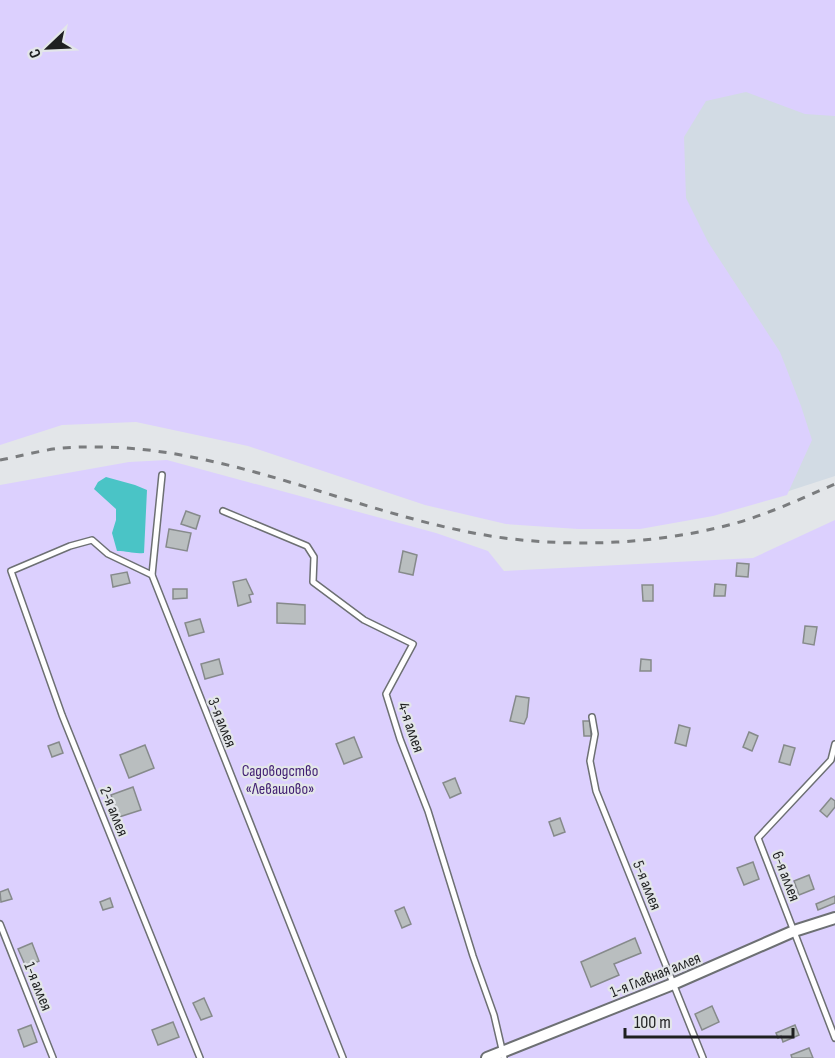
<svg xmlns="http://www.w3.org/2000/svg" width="835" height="1058" font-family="'Sofia Sans Condensed',sans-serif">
  <rect width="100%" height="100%" fill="#e3e6e9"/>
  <path fill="#d2dbe4" d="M 835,78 L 835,476 L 752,503 L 663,172 L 702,92 Z"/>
  <g fill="#dcd0fe">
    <path d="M 0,0 L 835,0 L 835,116 L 805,114 L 746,92 L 706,101 L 684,137 L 686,198 L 708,242 L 780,352 L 801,406 L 812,440 L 787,495 L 713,516 L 640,529 L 578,529 L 506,524 L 425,505 L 248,446 L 136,422 L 62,425 L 0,445 Z"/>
    <path d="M 167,460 L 436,533 L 488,551 L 504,571 L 753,558 L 835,520 L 835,1058 L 0,1058 L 0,485 L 129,462 Z"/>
  </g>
  <path fill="#4ac4c6" d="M 106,477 L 135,485 L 147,490 L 144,553 C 133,554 128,551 117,551 L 112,533 L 116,520 L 116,509 L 94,489 L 98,482 Z"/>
  <g fill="#b9bebf" stroke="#868a8b" stroke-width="1.5">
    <path d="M 186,511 L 200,516 L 196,529 L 181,524 Z"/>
    <path d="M 169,529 L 191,533 L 187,551 L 166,547 Z"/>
    <path d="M 403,551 L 417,555 L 413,575 L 399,572 Z"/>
    <path d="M 737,563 L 749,564 L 748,577 L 736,576 Z"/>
    <path d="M 127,572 L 130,583 L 113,587 L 111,575 Z"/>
    <path d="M 246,579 L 253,594 L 249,595 L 251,602 L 238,606 L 233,582 Z"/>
    <path d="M 715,584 L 726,585 L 725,596 L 714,596 Z"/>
    <path d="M 642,585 L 653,585 L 653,601 L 643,601 Z"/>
    <path d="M 173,589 L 187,589 L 187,598 L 173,599 Z"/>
    <path d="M 277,603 L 305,605 L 305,624 L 277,623 Z"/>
    <path d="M 200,619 L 204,632 L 189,636 L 185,623 Z"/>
    <path d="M 805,626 L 817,627 L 814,645 L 803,643 Z"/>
    <path d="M 219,659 L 223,674 L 205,679 L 201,664 Z"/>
    <path d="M 641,659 L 651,660 L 651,671 L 640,671 Z"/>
    <path d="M 516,696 L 529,698 L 527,717 L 524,724 L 510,721 Z"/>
    <path d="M 583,721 L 590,721 L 591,736 L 584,736 Z"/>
    <path d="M 679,725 L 690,728 L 686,746 L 675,743 Z"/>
    <path d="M 749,732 L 758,736 L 752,751 L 743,747 Z"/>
    <path d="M 354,737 L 362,757 L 344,764 L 336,744 Z"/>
    <path d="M 59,742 L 63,753 L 52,757 L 48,746 Z"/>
    <path d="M 145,745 L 154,768 L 129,778 L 120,755 Z"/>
    <path d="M 784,745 L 795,748 L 790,765 L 779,762 Z"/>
    <path d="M 455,778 L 461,793 L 450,798 L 443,783 Z"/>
    <path d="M 133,787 L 141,810 L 119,817 L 111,795 Z"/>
    <path d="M 831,798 L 835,801 L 835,807 L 827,817 L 820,811 Z"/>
    <path d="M 560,818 L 565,832 L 554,836 L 549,822 Z"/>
    <path d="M 753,862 L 759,879 L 744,885 L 737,868 Z"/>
    <path d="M 809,875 L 814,889 L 799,895 L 794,881 Z"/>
    <path d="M 8,889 L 12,899 L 1,902 L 0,892 Z"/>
    <path d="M 835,896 L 835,903 L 818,910 L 816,904 Z"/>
    <path d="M 110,898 L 113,907 L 103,910 L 100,902 Z"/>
    <path d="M 404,907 L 411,924 L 402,928 L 395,911 Z"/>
    <path d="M 635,938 L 641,953 L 614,964 L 619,975 L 591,987 L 581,962 Z"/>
    <path d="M 32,943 L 39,961 L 26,967 L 18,949 Z"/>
    <path d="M 204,998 L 212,1016 L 201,1020 L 193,1003 Z"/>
    <path d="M 712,1006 L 719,1022 L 702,1030 L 695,1014 Z"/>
    <path d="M 173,1022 L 179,1037 L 158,1045 L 152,1030 Z"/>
    <path d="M 31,1025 L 37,1042 L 24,1047 L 18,1030 Z"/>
    <path d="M 795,1025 L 799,1035 L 783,1042 L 781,1036 L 778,1038 L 776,1033 Z"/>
    <path d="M 809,1048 L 813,1058 L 792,1058 L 791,1055 Z"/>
  </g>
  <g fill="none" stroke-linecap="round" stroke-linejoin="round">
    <g stroke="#6d7073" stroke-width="8">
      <g id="lane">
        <path d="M 223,511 L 307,546 L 314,557 L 313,582 L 364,620 L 413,644 L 386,694 L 400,739 L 428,811 L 473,956 L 494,1015 L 504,1058"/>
        <path d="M 152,575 L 162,475"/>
        <path d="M 592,717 L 595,734 L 590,761 L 596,791 L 703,1058"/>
        <path d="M 835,744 L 831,760 L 758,838 L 835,1038"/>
        <path d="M 0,924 L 53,1058"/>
        <path d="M 200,1058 L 62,715 L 11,571 L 70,546 L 92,540 L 108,554 L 152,575 L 343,1058"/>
      </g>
    </g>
    <g stroke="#6d7073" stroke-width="14">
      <path id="street" d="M 487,1058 L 673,984 L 794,931 L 835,918"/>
    </g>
    <use href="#lane" stroke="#fff" stroke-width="5"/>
    <use href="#street" stroke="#fff" stroke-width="10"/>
    <path stroke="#7a7c7e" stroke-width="3" stroke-dasharray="8 8" stroke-linecap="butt" d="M 0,460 C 21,456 42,450 62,448 C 84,446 118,447 139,449 C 265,462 380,521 504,538 C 575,547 651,544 721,527 C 760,518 798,500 835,484"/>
  </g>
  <g text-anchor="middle" stroke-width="4.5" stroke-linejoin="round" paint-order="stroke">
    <g font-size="16" fill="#1f2021" stroke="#e3e6e9">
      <text transform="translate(223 722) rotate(68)" y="6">3-я аллея</text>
      <text transform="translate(412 727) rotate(71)" y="6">4-я аллея</text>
      <text transform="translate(115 811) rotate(68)" y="6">2-я аллея</text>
      <text transform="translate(787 876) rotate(69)" y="6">6-я аллея</text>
      <text transform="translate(648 885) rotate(68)" y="6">5-я аллея</text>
      <text transform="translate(655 974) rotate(-22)" y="6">1-я Главная аллея</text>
      <text transform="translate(39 986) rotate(68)" y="6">1-я аллея</text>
    </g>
    <g font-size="16" fill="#411e72" stroke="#e3e6e9">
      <text x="280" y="776">Садоводство<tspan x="280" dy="18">«Левашово»</tspan></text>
    </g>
  </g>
  <g transform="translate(48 48) rotate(247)" stroke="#e3e6e9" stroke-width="4.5" paint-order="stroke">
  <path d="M0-4.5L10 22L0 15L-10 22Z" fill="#1f2021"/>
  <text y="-9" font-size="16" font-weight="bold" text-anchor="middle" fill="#1f2021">С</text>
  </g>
  <path d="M625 1028v9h168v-9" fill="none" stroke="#1f2021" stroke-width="3"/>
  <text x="634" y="1028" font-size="18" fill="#1f2021" stroke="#e3e6e9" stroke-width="4.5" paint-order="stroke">100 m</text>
</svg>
